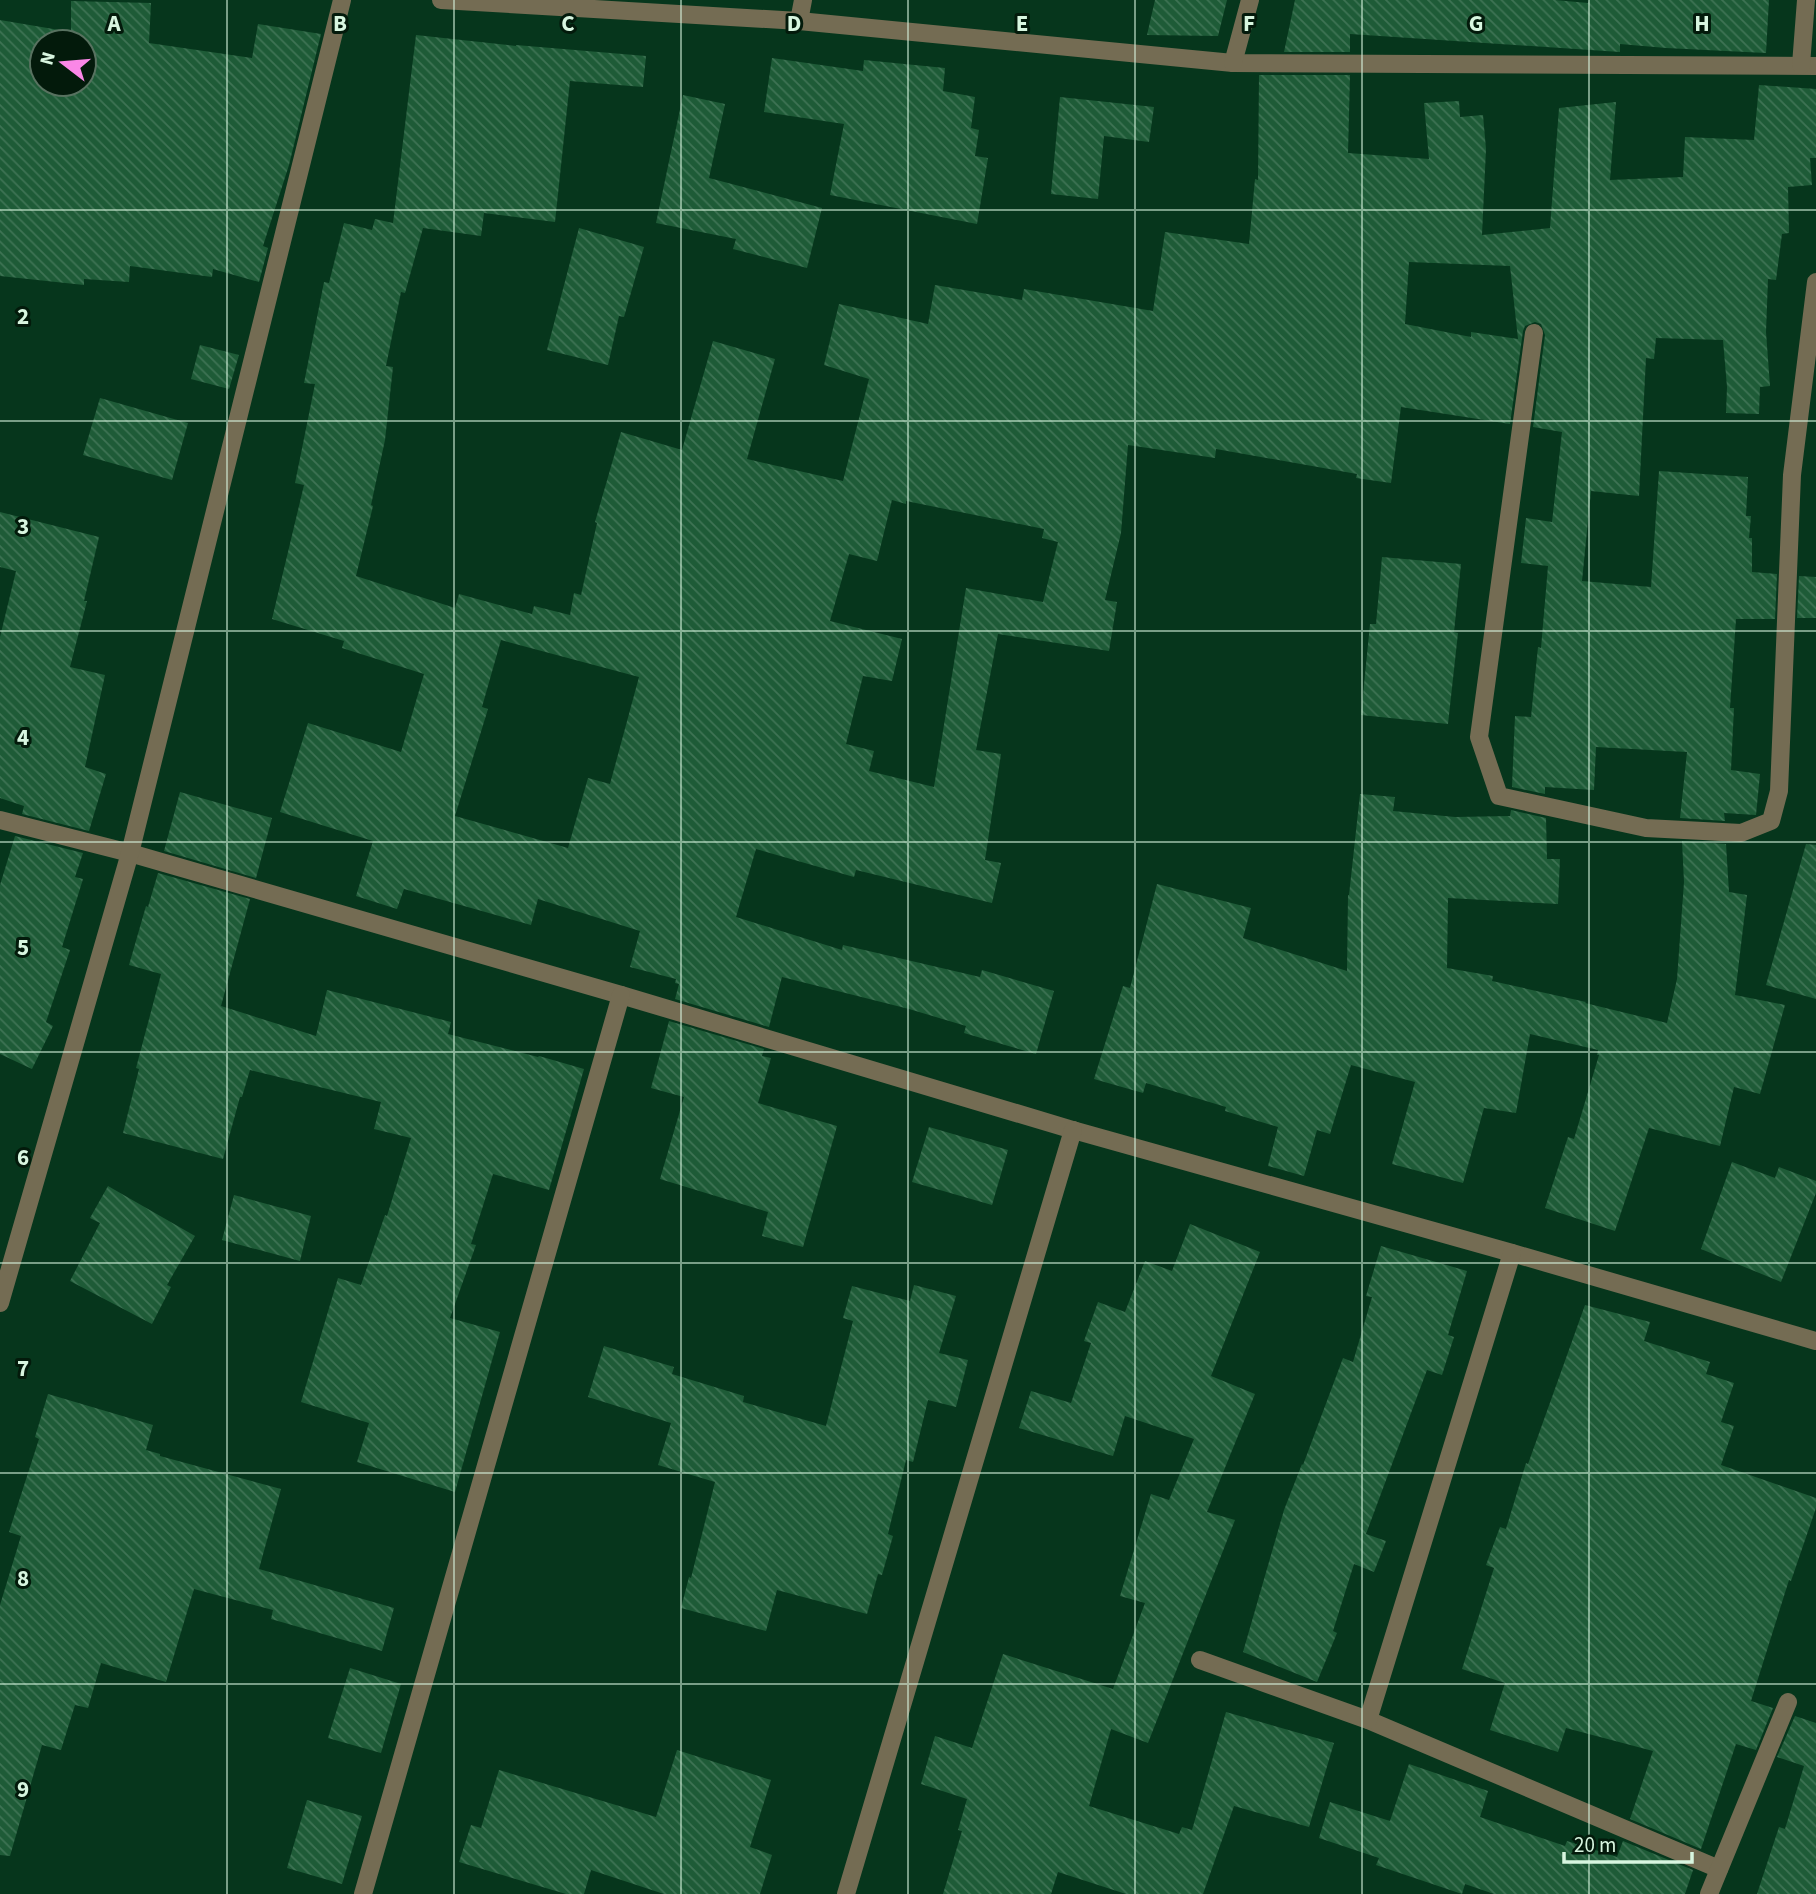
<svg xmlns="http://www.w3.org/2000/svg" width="1816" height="1894" font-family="'Source Sans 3',sans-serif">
  <defs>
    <pattern id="building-back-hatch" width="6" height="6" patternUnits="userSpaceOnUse" patternTransform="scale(1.75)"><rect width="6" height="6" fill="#1e5b37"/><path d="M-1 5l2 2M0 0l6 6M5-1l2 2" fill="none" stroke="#3e7354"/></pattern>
  </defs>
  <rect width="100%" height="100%" fill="#06361c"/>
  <g fill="url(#building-back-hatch)" fill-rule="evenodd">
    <path d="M 1155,0 L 1227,0 L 1218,36 L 1147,35 Z"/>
    <path d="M 1295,0 L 1555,0 L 1588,3 L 1589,0 L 1769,0 L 1766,53 L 1666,48 L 1620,44 L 1620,52 L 1350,34 L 1350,52 L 1284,52 Z"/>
    <path d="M 71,1 L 151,3 L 149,43 L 252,58 L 258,24 L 321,34 L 289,165 L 263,246 L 268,248 L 259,282 L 213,269 L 212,277 L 130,266 L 129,282 L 84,279 L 84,285 L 0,276 L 0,20 L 71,32 ZM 42,42 L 84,42 L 84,84 L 42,84 Z"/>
    <path d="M 416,35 L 516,46 L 516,45 L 646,56 L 643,87 L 570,81 L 555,222 L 484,213 L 481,236 L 423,228 L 405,293 L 401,292 L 386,366 L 393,367 L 385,440 L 371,505 L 373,506 L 356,576 L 455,608 L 459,594 L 532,614 L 534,606 L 570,615 L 574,593 L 581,595 L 597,523 L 595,522 L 621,432 L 682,450 L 713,341 L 775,359 L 747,459 L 843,481 L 869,379 L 824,365 L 839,304 L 928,324 L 935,285 L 1022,300 L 1024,289 L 1153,311 L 1165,232 L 1249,244 L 1255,179 L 1258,180 L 1259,75 L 1350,75 L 1348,153 L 1429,159 L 1424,103 L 1459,101 L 1460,117 L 1483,115 L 1486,149 L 1482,235 L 1550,228 L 1559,108 L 1616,102 L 1610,180 L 1683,177 L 1685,137 L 1754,140 L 1759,85 L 1816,89 L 1816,158 L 1810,158 L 1812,185 L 1788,187 L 1789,233 L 1782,234 L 1776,280 L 1768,279 L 1766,332 L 1770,386 L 1760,387 L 1759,414 L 1726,413 L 1727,387 L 1723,340 L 1656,338 L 1654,359 L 1646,358 L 1639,496 L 1591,491 L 1582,581 L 1651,587 L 1659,471 L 1748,477 L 1746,516 L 1751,516 L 1749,538 L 1752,538 L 1752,572 L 1777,574 L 1775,619 L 1736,619 L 1730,708 L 1734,708 L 1731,770 L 1760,774 L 1756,815 L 1724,813 L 1725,821 L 1680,818 L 1687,752 L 1596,747 L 1594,790 L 1545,787 L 1545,794 L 1512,787 L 1515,716 L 1531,717 L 1538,647 L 1541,648 L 1548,566 L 1521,563 L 1526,518 L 1552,522 L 1562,432 L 1533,427 L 1545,335 L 1541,324 L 1535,322 L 1525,326 L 1523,331 L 1510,424 L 1401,407 L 1391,483 L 1356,478 L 1357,474 L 1216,449 L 1215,458 L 1128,445 L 1121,533 L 1105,600 L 1117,602 L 1109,651 L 998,634 L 976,750 L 1001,754 L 985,860 L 1001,863 L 992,903 L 856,870 L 854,877 L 756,849 L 736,917 L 842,950 L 843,945 L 980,977 L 982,970 L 1054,991 L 1036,1054 L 964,1033 L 966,1026 L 909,1009 L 782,977 L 769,1027 L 675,999 L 679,984 L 675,983 L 676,979 L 630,967 L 640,931 L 538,899 L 531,925 L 404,889 L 397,909 L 356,896 L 373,841 L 280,812 L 308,723 L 401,752 L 424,674 L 342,648 L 344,641 L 272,619 L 304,485 L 295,483 L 315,384 L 304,383 L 324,282 L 329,283 L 344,223 L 372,230 L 375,219 L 393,223 ZM 1409,262 L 1510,266 L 1518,339 L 1471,332 L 1471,337 L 1405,324 ZM 892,500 L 906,504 L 906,501 L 1044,529 L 1042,538 L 1058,542 L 1043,602 L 966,588 L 934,787 L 869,771 L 874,751 L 846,744 L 863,676 L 892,681 L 902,639 L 830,621 L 849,554 L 877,561 ZM 501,640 L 639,677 L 610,784 L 588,778 L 568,848 L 455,816 L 488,709 L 482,707 Z"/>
    <path d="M 772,58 L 863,71 L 864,60 L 945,68 L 943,91 L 975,97 L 971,128 L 979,130 L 975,156 L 988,158 L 977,224 L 830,195 L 844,124 L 764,112 Z"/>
    <path d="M 683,95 L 725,104 L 709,178 L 822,208 L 807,268 L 733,249 L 736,239 L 656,223 Z"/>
    <path d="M 1060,97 L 1154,107 L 1149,142 L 1104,136 L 1098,199 L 1051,194 Z"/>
    <path d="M 579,228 L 644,247 L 624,317 L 619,316 L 608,365 L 547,350 Z"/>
    <path d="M 200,345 L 239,355 L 229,389 L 191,379 Z"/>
    <path d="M 100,398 L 188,423 L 172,480 L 83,455 Z"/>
    <path d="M 0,512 L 99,537 L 84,601 L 87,601 L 70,667 L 105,675 L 85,767 L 106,774 L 89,831 L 22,814 L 24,806 L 0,798 L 0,637 L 16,571 L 0,567 Z"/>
    <path d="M 1382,557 L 1461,564 L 1454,632 L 1458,633 L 1448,724 L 1361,715 L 1370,624 L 1376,624 Z"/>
    <path d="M 1799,576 L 1816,577 L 1816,618 L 1797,618 Z"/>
    <path d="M 180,792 L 272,818 L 256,878 L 164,851 Z"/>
    <path d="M 1360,794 L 1395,797 L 1393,811 L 1455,817 L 1510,816 L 1511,810 L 1546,818 L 1547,859 L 1560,859 L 1558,904 L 1448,898 L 1447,968 L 1493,976 L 1492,981 L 1586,1002 L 1585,1003 L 1667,1023 L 1677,979 L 1684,882 L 1682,841 L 1726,844 L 1729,892 L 1747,895 L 1735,995 L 1785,1005 L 1760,1094 L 1734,1087 L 1720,1146 L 1649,1128 L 1615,1231 L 1545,1208 L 1568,1137 L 1574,1139 L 1599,1055 L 1597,1055 L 1598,1050 L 1530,1034 L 1516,1113 L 1484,1108 L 1463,1183 L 1392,1164 L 1415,1082 L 1351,1065 L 1330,1134 L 1317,1130 L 1304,1176 L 1268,1166 L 1278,1127 L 1225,1111 L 1226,1107 L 1146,1083 L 1143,1093 L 1094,1079 L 1123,986 L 1130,988 L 1157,884 L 1251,908 L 1243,938 L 1347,971 L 1348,895 L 1349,895 Z"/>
    <path d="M 15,836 L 83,853 L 75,877 L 83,879 L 62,947 L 70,950 L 46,1022 L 53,1026 L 32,1069 L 0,1054 L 0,885 Z"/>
    <path d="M 1806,844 L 1816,845 L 1816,999 L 1766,985 Z"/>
    <path d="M 158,873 L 250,899 L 221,1006 L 316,1036 L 327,990 L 451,1022 L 448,1034 L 538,1057 L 539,1056 L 584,1069 L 549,1190 L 493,1174 L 471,1244 L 476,1245 L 450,1318 L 500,1332 L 455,1492 L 357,1462 L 369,1423 L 301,1402 L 338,1278 L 361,1285 L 385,1215 L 387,1216 L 411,1138 L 374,1129 L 381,1102 L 250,1070 L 242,1097 L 240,1097 L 223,1159 L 123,1133 L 139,1069 L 136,1068 L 161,974 L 129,965 L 146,906 L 148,907 Z"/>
    <path d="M 669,1021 L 764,1049 L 762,1056 L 771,1058 L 758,1103 L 837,1126 L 803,1247 L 762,1236 L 768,1212 L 660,1179 L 684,1097 L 651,1088 Z"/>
    <path d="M 929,1127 L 1008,1150 L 992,1205 L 912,1182 Z"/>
    <path d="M 1732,1162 L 1775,1178 L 1779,1167 L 1816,1181 L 1816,1193 L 1781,1282 L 1701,1249 Z"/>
    <path d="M 108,1186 L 195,1236 L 167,1285 L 171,1287 L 152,1324 L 70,1281 L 100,1223 L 90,1218 Z"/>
    <path d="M 234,1195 L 311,1216 L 300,1261 L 222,1240 Z"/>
    <path d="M 1190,1224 L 1260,1252 L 1211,1376 L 1255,1394 L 1207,1512 L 1235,1520 L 1148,1743 L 1111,1729 L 1089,1806 L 1179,1834 L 1182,1827 L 1192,1830 L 1226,1712 L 1334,1743 L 1309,1827 L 1234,1806 L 1203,1894 L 1126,1894 L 1058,1872 L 1051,1894 L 943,1894 L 962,1831 L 958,1830 L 967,1799 L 921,1784 L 935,1736 L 972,1748 L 1003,1654 L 1113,1689 L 1145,1603 L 1120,1596 L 1151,1494 L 1169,1500 L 1194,1439 L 1125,1416 L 1113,1456 L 1019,1428 L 1031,1391 L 1071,1403 L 1091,1343 L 1084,1341 L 1098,1302 L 1125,1312 L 1145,1261 L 1172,1271 Z"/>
    <path d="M 1381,1246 L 1467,1271 L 1448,1335 L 1454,1337 L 1442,1375 L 1427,1370 L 1366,1534 L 1386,1541 L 1374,1572 L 1354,1564 L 1333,1631 L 1337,1633 L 1317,1682 L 1243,1652 L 1284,1510 L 1302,1464 L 1303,1465 L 1343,1358 L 1353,1362 L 1372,1297 L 1366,1296 Z"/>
    <path d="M 914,1285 L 956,1296 L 939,1353 L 968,1360 L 956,1407 L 928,1400 L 913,1462 L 906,1460 L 888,1534 L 893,1536 L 882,1575 L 878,1574 L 867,1614 L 777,1590 L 766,1631 L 681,1608 L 689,1577 L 691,1578 L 715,1482 L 658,1465 L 671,1423 L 588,1397 L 604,1346 L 674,1367 L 672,1374 L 744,1396 L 743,1402 L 826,1426 L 853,1321 L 843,1318 L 852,1286 L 910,1301 Z"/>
    <path d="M 1585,1305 L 1650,1322 L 1644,1341 L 1710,1362 L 1706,1374 L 1734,1383 L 1721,1422 L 1734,1426 L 1721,1465 L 1816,1498 L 1816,1508 L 1791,1581 L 1789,1580 L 1751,1701 L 1773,1708 L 1756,1750 L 1736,1744 L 1701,1849 L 1630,1819 L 1653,1751 L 1566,1728 L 1558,1752 L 1490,1730 L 1505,1683 L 1462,1669 L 1494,1568 L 1486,1565 L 1500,1527 L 1506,1529 L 1526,1463 L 1528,1464 Z"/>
    <path d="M 48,1394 L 153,1425 L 146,1450 L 160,1454 L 160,1456 L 281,1489 L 259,1569 L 394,1608 L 382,1651 L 271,1619 L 273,1610 L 194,1589 L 166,1682 L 101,1663 L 88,1708 L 75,1705 L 61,1750 L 42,1745 L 10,1856 L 0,1855 L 0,1605 L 21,1536 L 9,1532 L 39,1439 L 35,1437 Z"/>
    <path d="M 350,1668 L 401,1684 L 381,1753 L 328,1738 Z"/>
    <path d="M 1795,1716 L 1816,1723 L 1816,1894 L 1757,1894 L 1779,1827 L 1785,1829 L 1804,1766 L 1777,1757 Z"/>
    <path d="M 677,1750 L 771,1780 L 750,1847 L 772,1855 L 760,1894 L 664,1894 L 591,1870 L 584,1894 L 566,1894 L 459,1862 L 471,1825 L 481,1828 L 499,1770 L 656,1817 Z"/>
    <path d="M 1409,1764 L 1488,1791 L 1480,1817 L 1565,1846 L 1567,1841 L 1617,1857 L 1623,1841 L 1693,1870 L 1685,1894 L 1494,1894 L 1465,1884 L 1462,1894 L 1376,1865 L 1379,1858 L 1319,1838 L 1330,1802 L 1390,1821 Z"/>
    <path d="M 307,1800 L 362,1816 L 342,1884 L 287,1868 Z"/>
  </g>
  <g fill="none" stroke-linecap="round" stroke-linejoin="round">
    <g stroke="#746c53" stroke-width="18">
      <path d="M 441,0 L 799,21 L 1233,63 L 1816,66"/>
      <path d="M 799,21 L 803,0"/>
      <path d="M 1233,63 L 1250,0"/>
      <path d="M 1801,65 L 1806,0"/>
      <path d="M 1534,333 L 1479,737 L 1499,796 L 1646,828 L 1741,833 L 1771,821 L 1779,791 L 1792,475 L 1816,282"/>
      <path d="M 0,820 L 130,853 L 621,995 L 1073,1130 L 1512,1253 L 1816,1341"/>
      <path d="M 0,1303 L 130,853 L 342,0"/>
      <path d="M 1200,1660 L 1368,1720 L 1719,1869"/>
      <path d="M 1368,1720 L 1512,1253"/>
      <path d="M 363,1894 L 621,995"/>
      <path d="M 846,1894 L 1073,1130"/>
      <path d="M 1709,1894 L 1788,1702"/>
    </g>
  </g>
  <path fill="none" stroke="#d8f6e0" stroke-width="2" stroke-opacity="0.55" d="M 227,0 L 227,1894M 454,0 L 454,1894M 681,0 L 681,1894M 908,0 L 908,1894M 1135,0 L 1135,1894M 1362,0 L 1362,1894M 1589,0 L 1589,1894M 0,210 L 1816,210M 0,421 L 1816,421M 0,631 L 1816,631M 0,842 L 1816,842M 0,1052 L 1816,1052M 0,1263 L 1816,1263M 0,1473 L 1816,1473M 0,1684 L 1816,1684"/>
  <g font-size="23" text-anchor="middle" font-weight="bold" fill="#d8f6e0" stroke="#031a0b" stroke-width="6" stroke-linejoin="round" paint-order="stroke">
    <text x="114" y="31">A</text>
    <text x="340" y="31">B</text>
    <text x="568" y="31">C</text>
    <text x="794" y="31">D</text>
    <text x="1022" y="31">E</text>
    <text x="1249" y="31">F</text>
    <text x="1476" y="31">G</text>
    <text x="1702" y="31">H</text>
    <text x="23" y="324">2</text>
    <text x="23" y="534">3</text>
    <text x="23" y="745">4</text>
    <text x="23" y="955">5</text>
    <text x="23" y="1165">6</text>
    <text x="23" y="1376">7</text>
    <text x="23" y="1586">8</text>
    <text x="23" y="1797">9</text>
  </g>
  <g transform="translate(63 63) rotate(286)"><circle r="33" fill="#031a0b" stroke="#587260" stroke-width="2"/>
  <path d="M0-5L12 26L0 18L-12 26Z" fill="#fa87e7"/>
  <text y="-10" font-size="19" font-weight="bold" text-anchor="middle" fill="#d8f6e0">N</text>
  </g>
  <path d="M1564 1852v10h128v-10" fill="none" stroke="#d8f6e0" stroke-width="3.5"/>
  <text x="1574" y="1852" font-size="21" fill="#d8f6e0" stroke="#031a0b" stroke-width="5" paint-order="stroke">20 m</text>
</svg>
